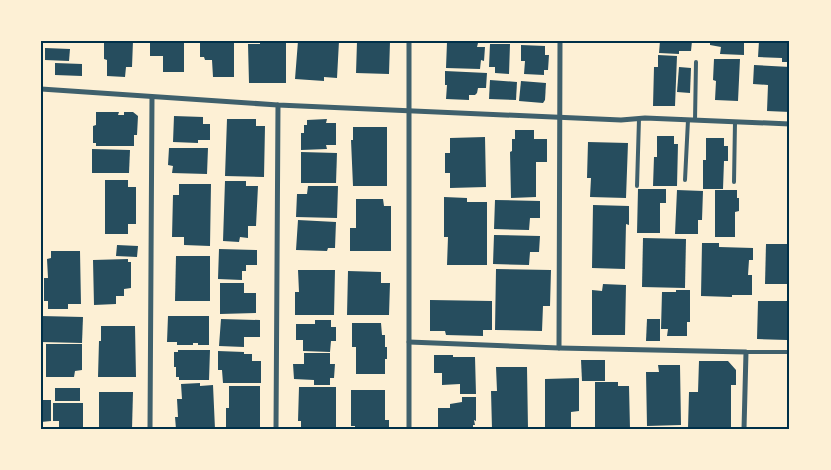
<svg xmlns="http://www.w3.org/2000/svg" width="831" height="470" font-family="'Source Sans 3',sans-serif">
  <rect width="100%" height="100%" fill="#fdf0d5"/>
  <g fill="#264d5e">
    <path d="M 104,41 L 133,41 L 132,67 L 126,67 L 125,77 L 107,76 L 107,60 L 104,59 Z"/>
    <path d="M 150,41 L 184,41 L 184,72 L 163,72 L 163,56 L 150,56 Z"/>
    <path d="M 200,41 L 234,41 L 234,77 L 213,77 L 212,60 L 205,60 L 204,57 L 200,57 Z"/>
    <path d="M 260,41 L 286,41 L 286,83 L 249,83 L 248,44 L 260,44 Z"/>
    <path d="M 298,41 L 339,41 L 337,78 L 324,77 L 324,81 L 295,79 Z"/>
    <path d="M 357,41 L 390,41 L 389,74 L 356,73 Z"/>
    <path d="M 660,41 L 692,41 L 691,51 L 679,51 L 679,54 L 659,53 Z"/>
    <path d="M 710,41 L 744,41 L 744,55 L 720,54 L 721,47 L 710,45 Z"/>
    <path d="M 759,41 L 790,41 L 790,62 L 782,62 L 782,58 L 758,57 Z"/>
    <path d="M 447,42 L 478,43 L 477,47 L 485,47 L 484,61 L 481,60 L 480,69 L 446,68 Z"/>
    <path d="M 490,44 L 510,44 L 509,74 L 495,73 L 495,67 L 489,67 Z"/>
    <path d="M 521,45 L 545,46 L 545,55 L 549,55 L 548,70 L 544,70 L 544,75 L 524,74 L 525,61 L 521,61 Z"/>
    <path d="M 45,48 L 70,49 L 69,61 L 45,60 Z"/>
    <path d="M 658,55 L 677,56 L 675,106 L 653,106 L 654,67 L 658,67 Z"/>
    <path d="M 714,59 L 740,59 L 738,101 L 715,100 L 716,81 L 713,80 Z"/>
    <path d="M 55,63 L 82,64 L 82,76 L 55,75 Z"/>
    <path d="M 754,65 L 790,67 L 790,112 L 767,111 L 768,85 L 753,84 Z"/>
    <path d="M 679,67 L 691,68 L 690,93 L 677,92 Z"/>
    <path d="M 445,71 L 487,73 L 486,88 L 478,88 L 477,93 L 475,95 L 469,95 L 469,100 L 446,99 L 447,85 L 445,85 Z"/>
    <path d="M 490,80 L 517,82 L 516,100 L 489,99 Z"/>
    <path d="M 521,81 L 546,83 L 545,100 L 543,103 L 519,101 Z"/>
    <path d="M 96,112 L 119,112 L 118,115 L 124,115 L 124,112 L 133,112 L 138,116 L 137,135 L 134,135 L 134,146 L 96,146 L 96,143 L 93,143 L 93,126 L 96,125 Z"/>
    <path d="M 174,116 L 203,117 L 203,124 L 210,124 L 210,140 L 198,140 L 198,143 L 173,142 Z"/>
    <path d="M 227,119 L 256,119 L 256,126 L 265,126 L 264,177 L 225,176 Z"/>
    <path d="M 327,119 L 326,123 L 336,123 L 336,145 L 326,145 L 327,149 L 301,150 L 301,133 L 304,133 L 304,125 L 307,125 L 307,120 Z"/>
    <path d="M 353,127 L 387,127 L 387,186 L 353,186 L 351,140 L 353,140 Z"/>
    <path d="M 515,130 L 534,130 L 534,139 L 547,139 L 547,162 L 536,162 L 536,197 L 511,198 L 510,152 L 512,151 L 512,139 L 515,139 Z"/>
    <path d="M 657,136 L 674,136 L 674,144 L 678,144 L 677,186 L 653,186 L 654,157 L 657,157 Z"/>
    <path d="M 485,137 L 486,187 L 450,188 L 450,173 L 445,173 L 445,153 L 450,153 L 450,138 Z"/>
    <path d="M 706,138 L 724,138 L 724,146 L 728,146 L 728,161 L 724,161 L 723,189 L 703,189 L 703,160 L 706,160 Z"/>
    <path d="M 588,142 L 628,143 L 626,198 L 590,197 L 591,178 L 587,178 Z"/>
    <path d="M 169,148 L 208,148 L 207,174 L 172,173 L 173,166 L 168,165 Z"/>
    <path d="M 92,149 L 130,150 L 129,173 L 92,173 Z"/>
    <path d="M 301,152 L 337,153 L 336,183 L 301,183 Z"/>
    <path d="M 105,180 L 128,180 L 128,187 L 136,187 L 136,224 L 128,224 L 128,234 L 105,234 Z"/>
    <path d="M 225,181 L 246,181 L 246,186 L 258,186 L 256,226 L 248,226 L 248,238 L 240,237 L 239,242 L 223,241 Z"/>
    <path d="M 179,184 L 211,184 L 210,246 L 184,245 L 184,237 L 172,237 L 173,195 L 179,195 Z"/>
    <path d="M 308,186 L 338,186 L 337,218 L 296,217 L 297,194 L 307,194 Z"/>
    <path d="M 638,189 L 666,189 L 666,203 L 660,203 L 660,233 L 637,233 Z"/>
    <path d="M 677,190 L 703,191 L 702,220 L 698,220 L 698,234 L 675,234 Z"/>
    <path d="M 715,190 L 737,190 L 737,198 L 739,198 L 739,211 L 735,212 L 735,237 L 715,237 Z"/>
    <path d="M 444,197 L 467,198 L 467,202 L 487,202 L 487,265 L 447,265 L 448,237 L 444,237 Z"/>
    <path d="M 356,199 L 383,199 L 384,206 L 391,206 L 391,251 L 350,251 L 350,228 L 356,228 Z"/>
    <path d="M 495,200 L 540,201 L 540,218 L 530,218 L 529,230 L 494,229 Z"/>
    <path d="M 593,205 L 629,206 L 629,225 L 626,224 L 625,269 L 592,268 Z"/>
    <path d="M 298,220 L 336,222 L 335,248 L 328,248 L 327,251 L 296,250 Z"/>
    <path d="M 494,235 L 540,236 L 539,252 L 530,252 L 529,265 L 493,264 Z"/>
    <path d="M 643,238 L 686,239 L 685,288 L 642,287 Z"/>
    <path d="M 702,243 L 719,243 L 719,247 L 753,248 L 753,260 L 749,260 L 748,275 L 752,275 L 752,295 L 732,295 L 732,297 L 701,296 Z"/>
    <path d="M 766,244 L 790,244 L 790,284 L 765,284 Z"/>
    <path d="M 117,245 L 138,246 L 137,257 L 116,256 Z"/>
    <path d="M 219,249 L 257,250 L 257,265 L 246,265 L 246,271 L 242,271 L 242,280 L 218,279 Z"/>
    <path d="M 51,251 L 80,251 L 81,304 L 68,304 L 68,309 L 48,309 L 48,301 L 44,301 L 44,278 L 48,278 L 47,259 L 51,258 Z"/>
    <path d="M 176,256 L 210,256 L 210,301 L 175,301 Z"/>
    <path d="M 128,259 L 128,262 L 131,262 L 131,288 L 124,289 L 124,296 L 116,296 L 116,304 L 94,305 L 93,260 Z"/>
    <path d="M 496,269 L 551,270 L 550,306 L 543,306 L 542,331 L 495,330 Z"/>
    <path d="M 298,270 L 335,270 L 334,315 L 295,315 L 295,292 L 299,292 Z"/>
    <path d="M 348,271 L 381,272 L 381,283 L 390,283 L 389,315 L 347,315 Z"/>
    <path d="M 220,283 L 244,283 L 244,293 L 256,293 L 256,313 L 220,314 Z"/>
    <path d="M 603,284 L 626,285 L 625,335 L 592,335 L 592,290 L 602,291 Z"/>
    <path d="M 676,290 L 690,290 L 690,322 L 687,322 L 687,336 L 667,336 L 668,329 L 661,329 L 662,292 L 676,292 Z"/>
    <path d="M 430,300 L 492,301 L 492,330 L 483,330 L 483,336 L 446,335 L 445,331 L 430,331 Z"/>
    <path d="M 758,301 L 790,301 L 790,331 L 787,331 L 787,340 L 757,339 Z"/>
    <path d="M 41,316 L 83,317 L 82,343 L 41,342 Z"/>
    <path d="M 168,316 L 209,316 L 209,345 L 198,345 L 198,343 L 193,343 L 193,345 L 177,345 L 177,342 L 167,342 Z"/>
    <path d="M 221,319 L 260,320 L 260,337 L 244,337 L 244,347 L 219,346 Z"/>
    <path d="M 647,319 L 660,319 L 660,341 L 646,341 Z"/>
    <path d="M 315,320 L 331,320 L 331,327 L 336,327 L 336,341 L 331,341 L 330,352 L 303,351 L 303,340 L 296,340 L 296,324 L 315,324 Z"/>
    <path d="M 352,323 L 381,323 L 382,335 L 385,335 L 385,347 L 387,347 L 387,359 L 385,359 L 385,374 L 356,374 L 356,347 L 352,347 Z"/>
    <path d="M 101,326 L 135,326 L 136,377 L 98,377 L 99,341 L 101,341 Z"/>
    <path d="M 46,344 L 82,344 L 82,370 L 75,371 L 74,377 L 46,377 Z"/>
    <path d="M 178,350 L 210,350 L 209,380 L 179,380 L 179,377 L 176,377 L 176,367 L 174,367 L 174,352 L 178,352 Z"/>
    <path d="M 218,351 L 244,352 L 244,354 L 252,354 L 252,361 L 261,361 L 261,383 L 223,383 L 222,370 L 218,370 Z"/>
    <path d="M 304,353 L 330,353 L 330,364 L 335,364 L 334,378 L 330,378 L 330,385 L 314,385 L 314,380 L 294,379 L 293,364 L 304,364 Z"/>
    <path d="M 434,355 L 453,355 L 453,357 L 475,357 L 476,394 L 460,394 L 460,384 L 442,385 L 442,373 L 434,373 Z"/>
    <path d="M 581,360 L 605,360 L 605,381 L 582,381 Z"/>
    <path d="M 699,361 L 728,361 L 736,370 L 736,385 L 731,385 L 731,429 L 688,428 L 689,392 L 698,392 Z"/>
    <path d="M 658,365 L 680,365 L 681,425 L 647,426 L 646,372 L 659,372 Z"/>
    <path d="M 496,367 L 527,367 L 528,429 L 492,429 L 491,391 L 497,391 Z"/>
    <path d="M 579,378 L 579,411 L 571,412 L 571,429 L 545,429 L 545,379 Z"/>
    <path d="M 595,382 L 618,382 L 618,386 L 629,386 L 630,429 L 595,429 Z"/>
    <path d="M 200,383 L 200,386 L 213,385 L 215,429 L 176,429 L 175,417 L 178,417 L 177,399 L 182,399 L 181,384 Z"/>
    <path d="M 229,386 L 260,386 L 260,428 L 226,428 L 226,408 L 229,408 Z"/>
    <path d="M 299,387 L 336,387 L 336,429 L 301,429 L 301,421 L 298,421 Z"/>
    <rect x="55" y="388" width="25" height="13"/>
    <path d="M 351,390 L 385,390 L 385,420 L 389,420 L 389,429 L 355,429 L 355,426 L 351,426 Z"/>
    <path d="M 99,392 L 133,392 L 132,429 L 99,429 Z"/>
    <path d="M 462,397 L 476,397 L 476,421 L 474,420 L 475,425 L 473,425 L 473,429 L 438,429 L 438,408 L 450,408 L 450,404 L 462,402 Z"/>
    <path d="M 41,400 L 51,400 L 51,421 L 41,422 Z"/>
    <path d="M 53,403 L 83,403 L 83,429 L 59,429 L 59,421 L 53,421 Z"/>
  </g>
  <g fill="none" stroke-linecap="round" stroke-linejoin="round">
    <g stroke="#3f606c" stroke-width="4">
      <path d="M 695,120 L 696,62"/>
      <path d="M 685,180 L 688,120"/>
      <path d="M 734,182 L 735,122"/>
      <path d="M 637,186 L 639,119"/>
      <path d="M 746,352 L 790,352"/>
    </g>
    <g stroke="#3f606c" stroke-width="5">
      <path d="M 41,89 L 278,105 L 621,120 L 645,118 L 790,124"/>
      <path d="M 409,342 L 559,348 L 746,352 L 744,429"/>
      <path d="M 559,348 L 560,41"/>
      <path d="M 150,429 L 152,97"/>
      <path d="M 276,429 L 278,105"/>
      <path d="M 409,429 L 409,41"/>
    </g>
  </g>
  <rect width="831" height="470" fill="none" stroke="#fdf0d5" stroke-width="85"/>
  <rect x="42" y="42" width="746" height="386" fill="none" stroke="#003049" stroke-width="2"/>
</svg>
